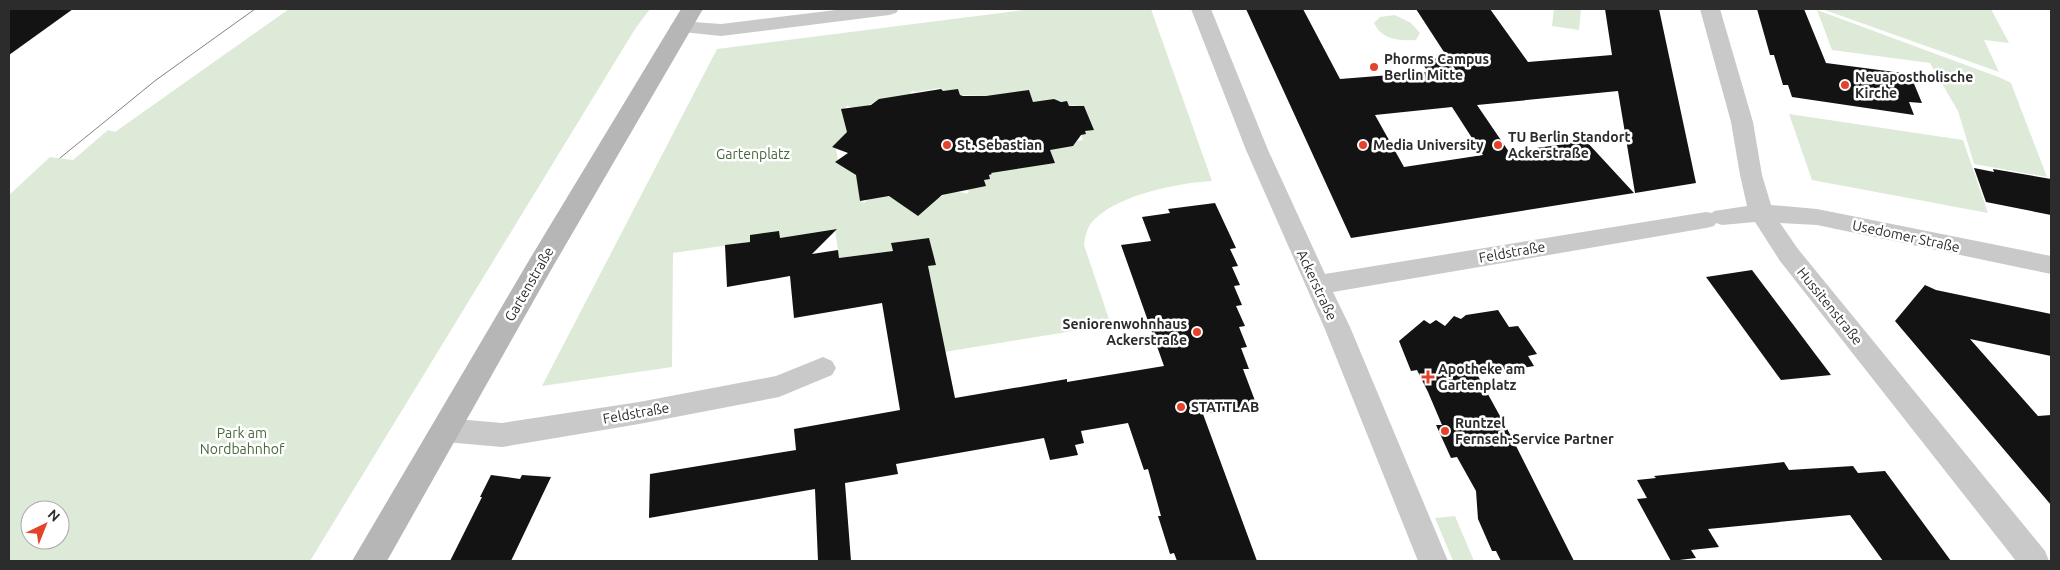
<svg xmlns="http://www.w3.org/2000/svg" width="2060" height="570" font-family="Ubuntu,sans-serif">
  <rect width="100%" height="100%" fill="#fff"/>
  <g fill="#deead8" fill-rule="evenodd">
    <path d="M 289,9 L 650,9 L 635,29 L 310,561 L 9,561 L 9,195 L 50,157 L 73,160 L 108,130 L 115,132 ZM 30,510 L 60,510 L 60,540 L 30,540 Z"/>
    <path d="M 1031,9 L 1151,9 L 1212,181 C 1178,183 1122,194 1096,218 C 1088,224 1085,236 1084,245 L 1111,325 L 944,352 L 928,266 L 935,265 L 929,238 L 891,243 L 893,251 L 839,258 L 835,229 L 780,238 L 779,231 L 750,235 L 750,242 L 673,253 L 672,367 L 542,386 L 717,49 ZM 939,88 L 941,89 L 940,93 L 958,89 L 960,95 L 986,96 L 987,98 L 1029,90 L 1033,102 L 1067,101 L 1069,106 L 1075,105 L 1093,130 L 1085,131 L 1086,134 L 1081,135 L 1083,140 L 1077,141 L 1072,146 L 1062,148 L 1057,144 L 1050,150 L 1055,163 L 991,171 L 992,174 L 984,180 L 986,186 L 966,187 L 969,191 L 967,194 C 960,190 945,193 939,198 L 896,196 L 892,198 L 889,196 L 868,199 L 864,203 L 861,201 L 858,187 L 862,186 L 860,177 L 855,175 L 859,171 L 841,163 L 838,164 L 835,162 L 838,160 L 836,149 L 832,147 L 852,133 L 847,110 L 845,108 L 847,106 C 854,109 868,106 875,102 L 877,104 L 912,94 L 910,93 L 913,91 L 916,92 Z"/>
    <path d="M 1554,9 L 1581,9 L 1579,30 L 1552,26 Z"/>
    <path d="M 1822,9 L 1991,9 L 2009,43 L 1984,40 L 1999,72 Z"/>
    <path d="M 1817,10 L 2001,78 L 2011,83 L 2047,177 L 1974,164 L 1958,111 L 1930,63 L 1832,50 Z"/>
    <path d="M 1395,15 L 1411,23 L 1420,33 L 1416,40 C 1399,41 1382,40 1374,23 L 1380,17 Z"/>
    <path d="M 1789,114 L 1963,140 L 1988,213 L 1812,180 Z"/>
    <path d="M 1455,516 L 1474,561 L 1453,561 L 1435,518 Z"/>
  </g>
  <g fill="#131313" fill-rule="evenodd">
    <path d="M 9,9 L 73,9 L 9,55 Z"/>
    <path d="M 1246,9 L 1303,9 L 1340,79 L 1428,72 L 1424,66 L 1442,54 L 1453,69 L 1455,69 L 1416,9 L 1490,9 L 1528,62 L 1612,55 L 1605,9 L 1659,9 L 1696,183 L 1635,193 L 1618,91 L 1477,105 L 1509,152 L 1586,141 L 1634,193 L 1351,238 ZM 1452,107 L 1483,155 L 1404,167 L 1375,115 Z"/>
    <path d="M 1757,9 L 1804,9 L 1826,63 L 1910,74 L 1922,103 L 1909,102 L 1914,115 L 1792,97 L 1788,85 L 1783,85 L 1774,55 L 1770,55 Z"/>
    <path d="M 941,89 L 943,91 L 958,89 L 960,95 L 963,96 L 986,96 L 1029,90 L 1033,102 L 1054,99 L 1061,102 L 1067,101 L 1069,106 L 1084,106 L 1094,130 L 1085,131 L 1086,134 L 1081,135 L 1073,146 L 1050,150 L 1055,163 L 991,173 L 992,174 L 989,175 L 990,179 L 984,180 L 986,186 L 942,195 L 918,216 L 889,196 L 860,201 L 856,175 L 835,162 L 848,153 L 832,147 L 847,132 L 841,109 L 871,105 L 879,99 Z"/>
    <path d="M 1974,168 L 1994,172 L 1993,169 L 2051,179 L 2051,215 L 1986,202 Z"/>
    <path d="M 1215,203 L 1236,248 L 1230,249 L 1238,266 L 1232,267 L 1240,285 L 1234,286 L 1242,305 L 1236,306 L 1245,326 L 1239,327 L 1247,347 L 1241,348 L 1249,369 L 1243,369 L 1257,406 L 1203,414 L 1257,561 L 1177,561 L 1174,553 L 1170,554 L 1158,516 L 1161,516 L 1148,469 L 1144,470 L 1128,423 L 1081,431 L 1084,443 L 1075,445 L 1078,455 L 1050,460 L 1044,438 L 896,464 L 898,474 L 845,483 L 851,561 L 818,561 L 815,489 L 649,518 L 650,474 L 796,450 L 794,429 L 900,410 L 882,303 L 794,318 L 790,276 L 727,287 L 725,245 L 750,242 L 750,235 L 779,231 L 780,238 L 837,229 L 812,254 L 838,250 L 839,258 L 893,251 L 891,243 L 929,238 L 936,265 L 928,266 L 955,398 L 1067,379 L 1067,382 L 1164,366 L 1121,245 L 1151,241 L 1142,217 L 1170,213 L 1168,209 Z"/>
    <path d="M 1752,270 L 1831,375 L 1781,380 L 1706,277 Z"/>
    <path d="M 1925,285 L 1936,290 L 2051,314 L 2051,356 L 1970,339 L 2038,416 L 2051,415 L 2051,505 L 1895,321 Z"/>
    <path d="M 1498,310 L 1509,327 L 1518,326 L 1537,354 L 1528,356 L 1534,366 L 1478,376 L 1512,438 L 1574,561 L 1501,561 L 1496,551 L 1492,551 L 1478,519 L 1476,491 L 1457,457 L 1451,458 L 1436,425 L 1442,425 L 1428,392 L 1417,370 L 1411,371 L 1399,341 L 1424,320 L 1430,324 L 1436,320 L 1445,326 L 1454,316 L 1461,319 L 1466,315 Z"/>
    <path d="M 1784,462 L 1789,470 L 1853,466 L 1858,473 L 1885,471 L 1951,561 L 1883,561 L 1850,515 L 1708,529 L 1719,547 L 1691,550 L 1696,558 L 1671,561 L 1637,499 L 1647,498 L 1637,480 L 1656,478 L 1654,476 Z"/>
    <path d="M 491,475 L 520,479 L 522,475 L 551,477 L 511,561 L 450,561 L 482,497 L 480,497 Z"/>
  </g>
  <g fill="none" stroke-linecap="round" stroke-linejoin="round">
    <g fill="#c9c9c9" fill-rule="evenodd">
      <path d="M 844,9 L 899,9 L 896,13 L 889,15 L 721,36 L 673,31 L 670,27 L 673,23 L 680,21 L 721,24 Z"/>
      <path d="M 1191,9 L 1211,9 L 1268,150 L 1325,274 L 1706,212 L 1712,213 L 1714,211 L 1747,206 L 1740,175 L 1731,122 L 1700,9 L 1720,9 L 1753,122 L 1762,175 L 1771,205 L 1817,209 L 2051,256 L 2051,274 L 1817,225 L 1780,223 L 1798,249 L 2045,551 L 2049,561 L 2016,561 L 1780,261 L 1755,222 L 1722,225 L 1716,223 L 1714,226 L 1706,228 L 1333,292 L 1350,327 L 1448,561 L 1418,561 L 1324,327 L 1246,150 Z"/>
      <path d="M 823,357 L 832,361 L 836,368 L 832,375 L 779,397 L 639,424 L 502,447 L 445,442 L 435,438 L 431,430 L 435,422 L 445,418 L 502,423 L 639,402 L 776,376 Z"/>
    </g>
    <path fill="#b6b6b6" fill-rule="evenodd" d="M 681,9 L 703,9 L 551,270 L 387,561 L 352,561 L 531,257 Z"/>
    <path stroke="#818181" stroke-width="1" d="M 60,158 L 156,80 L 255,9"/>
  </g>
  <g fill="#e5422b" stroke="#fff" stroke-width="2">
    <circle cx="1374" cy="67" r="5"/>
    <circle cx="1845" cy="85" r="5"/>
    <circle cx="947" cy="145" r="5"/>
    <circle cx="1363" cy="145" r="5"/>
    <circle cx="1498" cy="145" r="5"/>
    <circle cx="1197" cy="332" r="5"/>
    <path d="M1425.5 369.5h5v5h5v5h-5v5h-5v-5h-5v-5h5z"/>
    <circle cx="1181" cy="407" r="5"/>
    <circle cx="1445" cy="431" r="5"/>
  </g>
  <g text-anchor="middle" stroke-width="5" stroke-linejoin="round" paint-order="stroke">
    <g font-size="14" font-weight="bold" fill="#2c2c2c" stroke="#fff" text-anchor="start">
      <text x="1384" y="64">Phorms Campus<tspan x="1384" dy="16">Berlin Mitte</tspan></text>
      <text x="1855" y="82">Neuapostholische<tspan x="1855" dy="16">Kirche</tspan></text>
      <text x="1508" y="142">TU Berlin Standort<tspan x="1508" dy="16">Ackerstraße</tspan></text>
      <text x="957" y="150">St. Sebastian</text>
      <text x="1373" y="150">Media University</text>
      <text x="1187" y="329" text-anchor="end">Seniorenwohnhaus<tspan x="1187" dy="16">Ackerstraße</tspan></text>
      <text x="1438" y="374">Apotheke am<tspan x="1438" dy="16">Gartenplatz</tspan></text>
      <text x="1191" y="412">STATTLAB</text>
      <text x="1455" y="428">Runtzel<tspan x="1455" dy="16">Fernseh-Service Partner</tspan></text>
    </g>
    <g font-size="14" fill="#46673a" stroke="#fff">
      <text x="753" y="159">Gartenplatz</text>
      <text x="242" y="438">Park am<tspan x="242" dy="16">Nordbahnhof</tspan></text>
    </g>
    <g font-size="14" fill="#2c2c2c" stroke="#fff">
      <text transform="translate(1906 236) rotate(12)" y="5">Usedomer Straße</text>
      <text transform="translate(1512 252) rotate(-10)" y="5">Feldstraße</text>
      <text transform="translate(529 284) rotate(-60)" y="5">Gartenstraße</text>
      <text transform="translate(1317 285) rotate(65)" y="5">Ackerstraße</text>
      <text transform="translate(1830 306) rotate(51)" y="5">Hussitenstraße</text>
      <text transform="translate(636 413) rotate(-10)" y="5">Feldstraße</text>
    </g>
  </g>
  <rect width="2060" height="570" fill="none" stroke="#2c2c2c" stroke-width="20"/>
  <g transform="translate(45 525) rotate(43)"><circle r="24" fill="#ffffff" stroke="#ababab"/>
  <path d="M0-4L9 19L0 12L-9 19Z" fill="#e5422b"/>
  <text y="-8" font-size="14" font-weight="bold" text-anchor="middle" fill="#2c2c2c">N</text>
  </g>
</svg>
